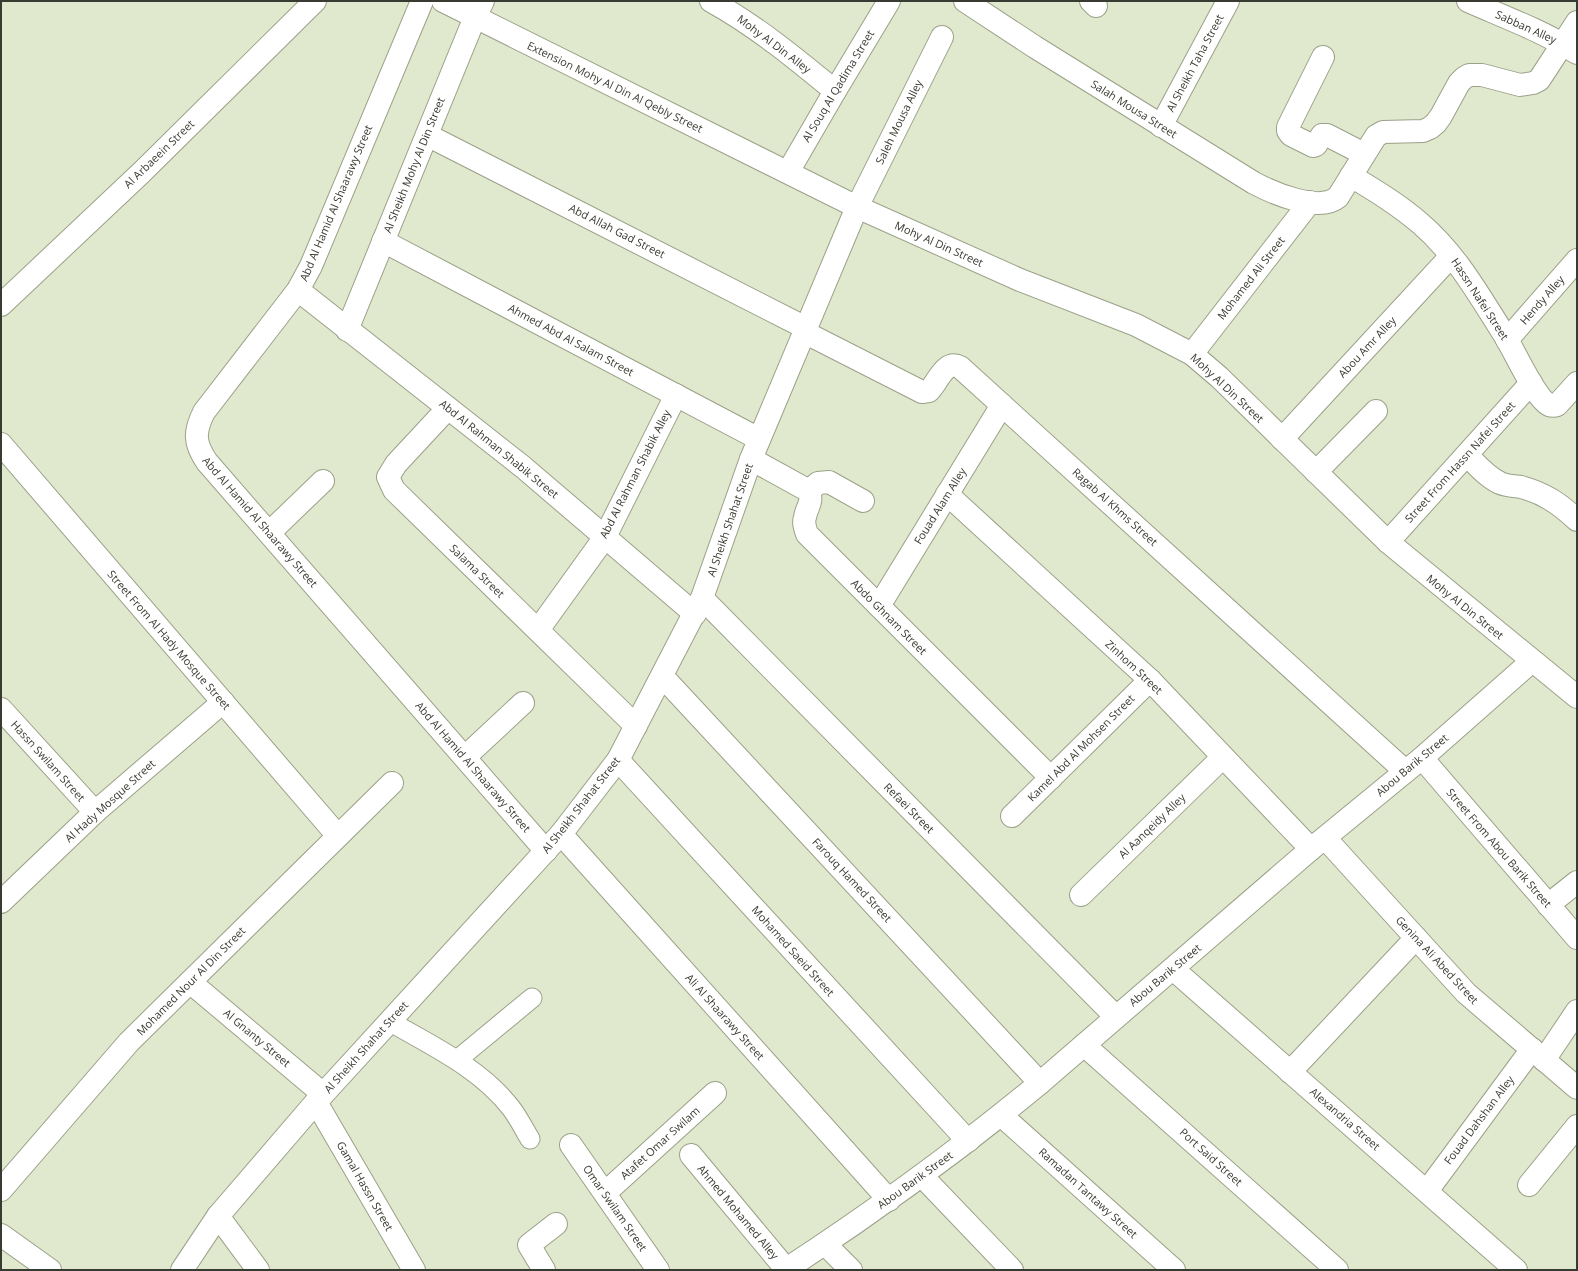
<svg xmlns="http://www.w3.org/2000/svg" width="1578" height="1271" font-family="'Open Sans',sans-serif">
  <rect width="100%" height="100%" fill="#e0e8cd"/>
  <g fill="none" stroke-linecap="round" stroke-linejoin="round">
    <g stroke="#9aa188" stroke-width="21">
      <g id="lane">
        <path d="M 389,1021 C 432,1046 480,1068 511,1108 C 518,1117 524,1129 530,1139"/>
        <path d="M 457,1060 L 532,998"/>
      </g>
    </g>
    <g stroke="#9aa188" stroke-width="24">
      <g id="street">
        <path d="M 422,1 L 311,266 L 298,290 L 204,412 C 194,432 194,443 207,462 L 546,851"/>
        <path d="M 443,1 L 857,207 L 1020,280 L 1136,325 L 1192,354 L 1219,377 L 1388,542 L 1577,697"/>
        <path d="M 711,1 C 756,26 795,58 835,91"/>
        <path d="M 965,1 L 1035,47 L 1254,183 C 1273,193 1319,213 1338,197 L 1376,136 L 1383,132 L 1423,131 L 1430,128 L 1436,123 L 1441,116 L 1459,83 L 1464,78 L 1469,75 L 1482,75 L 1520,85 L 1533,83 L 1539,80 L 1543,74 L 1577,22"/>
        <path d="M 1091,1 L 1096,6"/>
        <path d="M 1468,1 C 1504,17 1543,31 1577,53"/>
        <path d="M 1323,57 L 1288,127 L 1288,131 L 1291,135 L 1313,146 L 1316,145 L 1322,135 L 1327,135 L 1364,154"/>
        <path d="M 1161,126 L 1228,1"/>
        <path d="M 427,135 L 806,328"/>
        <path d="M 788,172 L 835,91 L 889,1"/>
        <path d="M 1351,176 C 1376,191 1399,205 1421,224 C 1457,255 1480,297 1505,336 C 1514,350 1535,398 1549,405 C 1552,406 1554,406 1557,405 L 1577,383"/>
        <path d="M 383,241 L 759,439"/>
        <path d="M 298,290 L 523,467 L 695,614"/>
        <path d="M 1,305 L 142,172 L 315,1"/>
        <path d="M 347,330 L 475,17 L 483,1"/>
        <path d="M 804,332 L 922,392 L 929,391 C 938,382 945,359 960,367 L 1405,771"/>
        <path d="M 1507,340 L 1577,260"/>
        <path d="M 1192,354 L 1310,202"/>
        <path d="M 448,408 L 396,464 L 388,477 L 394,490 L 636,726"/>
        <path d="M 1282,439 L 1451,256"/>
        <path d="M 1,444 L 338,836"/>
        <path d="M 1467,455 C 1477,465 1487,477 1500,483 C 1507,486 1514,486 1521,487 C 1544,493 1560,504 1577,520"/>
        <path d="M 751,459 L 809,491 C 813,503 807,506 805,517 C 803,523 805,528 807,534 L 1051,778"/>
        <path d="M 1316,472 L 1376,411"/>
        <path d="M 809,491 L 818,483 L 829,482 L 863,501"/>
        <path d="M 947,494 L 1150,680 L 1311,849"/>
        <path d="M 269,533 L 323,481"/>
        <path d="M 1388,542 L 1531,383"/>
        <path d="M 702,598 L 1116,1017"/>
        <path d="M 879,606 L 1002,405"/>
        <path d="M 538,630 L 605,537 L 676,395"/>
        <path d="M 663,677 L 1040,1083"/>
        <path d="M 1,709 L 95,812"/>
        <path d="M 465,757 L 523,703"/>
        <path d="M 1422,758 L 1577,938"/>
        <path d="M 618,760 L 968,1141"/>
        <path d="M 1012,816 L 1150,680"/>
        <path d="M 561,834 L 889,1200"/>
        <path d="M 1325,838 L 1466,993 L 1577,1088"/>
        <path d="M 1081,895 L 1223,757"/>
        <path d="M 1,902 L 95,812 L 223,702"/>
        <path d="M 1548,905 L 1577,882"/>
        <path d="M 1173,969 L 1516,1270"/>
        <path d="M 190,982 L 323,1094"/>
        <path d="M 1084,1045 L 1337,1270"/>
        <path d="M 1544,1060 L 1577,1011"/>
        <path d="M 1290,1072 L 1416,938"/>
        <path d="M 316,1102 L 414,1270"/>
        <path d="M 1001,1115 L 1174,1270"/>
        <path d="M 571,1145 L 658,1270"/>
        <path d="M 691,1155 L 786,1269"/>
        <path d="M 922,1176 L 1012,1270"/>
        <path d="M 1529,1185 L 1577,1126"/>
        <path d="M 1,1190 L 129,1042 L 392,783"/>
        <path d="M 1427,1191 L 1532,1049"/>
        <path d="M 605,1193 L 715,1093"/>
        <path d="M 218,1216 L 258,1270"/>
        <path d="M 1,1235 L 50,1270"/>
        <path d="M 825,1244 L 851,1270"/>
        <path d="M 182,1270 L 218,1216 L 316,1102 L 561,834 L 618,760 L 702,598 L 751,459 L 857,207 L 942,37"/>
        <path d="M 544,1270 L 529,1245 L 556,1224"/>
        <path d="M 785,1270 C 874,1212 959,1150 1040,1083 L 1311,849 L 1422,758 L 1532,661"/>
      </g>
    </g>
    <use href="#lane" stroke="#fff" stroke-width="19"/>
    <use href="#street" stroke="#fff" stroke-width="22"/>
  </g>
  <g text-anchor="middle" stroke-width="3" stroke-linejoin="round" paint-order="stroke">
    <g font-size="11" fill="#383b31" stroke="#fff">
      <text transform="translate(1526 27) rotate(24)" y="4">Sabban Alley</text>
      <text transform="translate(774 44) rotate(37)" y="4">Mohy Al Din Alley</text>
      <text transform="translate(1195 63) rotate(-62)" y="4">Al Sheikh Taha Street</text>
      <text transform="translate(838 86) rotate(-59)" y="4">Al Souq Al Qadima Street</text>
      <text transform="translate(615 87) rotate(26)" y="4">Extension Mohy Al Din Al Qebly Street</text>
      <text transform="translate(1134 109) rotate(32)" y="4">Salah Mousa Street</text>
      <text transform="translate(899 122) rotate(-64)" y="4">Saleh Mousa Alley</text>
      <text transform="translate(159 154) rotate(-44)" y="4">Al Arbaeein Street</text>
      <text transform="translate(414 165) rotate(-68)" y="4">Al Sheikh Mohy Al Din Street</text>
      <text transform="translate(336 203) rotate(-67)" y="4">Abd Al Hamid Al Shaarawy Street</text>
      <text transform="translate(617 231) rotate(27)" y="4">Abd Allah Gad Street</text>
      <text transform="translate(939 244) rotate(24)" y="4">Mohy Al Din Street</text>
      <text transform="translate(1251 278) rotate(-52)" y="4">Mohamed Ali Street</text>
      <text transform="translate(1480 299) rotate(57)" y="4">Hassn Nafei Street</text>
      <text transform="translate(1542 300) rotate(-49)" y="4">Hendy Alley</text>
      <text transform="translate(571 340) rotate(28)" y="4">Ahmed Abd Al Salam Street</text>
      <text transform="translate(1367 347) rotate(-47)" y="4">Abou Amr Alley</text>
      <text transform="translate(1227 388) rotate(43)" y="4">Mohy Al Din Street</text>
      <text transform="translate(499 449) rotate(39)" y="4">Abd Al Rahman Shabik Street</text>
      <text transform="translate(1460 462) rotate(-48)" y="4">Street From Hassn Nafei Street</text>
      <text transform="translate(635 474) rotate(-63)" y="4">Abd Al Rahman Shabik Alley</text>
      <text transform="translate(940 506) rotate(-58)" y="4">Fouad Alam Alley</text>
      <text transform="translate(1115 507) rotate(42)" y="4">Ragab Al Khms Street</text>
      <text transform="translate(730 520) rotate(-71)" y="4">Al Sheikh Shahat Street</text>
      <text transform="translate(260 522) rotate(49)" y="4">Abd Al Hamid Al Shaarawy Street</text>
      <text transform="translate(477 571) rotate(44)" y="4">Salama Street</text>
      <text transform="translate(1465 607) rotate(39)" y="4">Mohy Al Din Street</text>
      <text transform="translate(889 617) rotate(45)" y="4">Abdo Ghnam Street</text>
      <text transform="translate(169 640) rotate(49)" y="4">Street From Al Hady Mosque Street</text>
      <text transform="translate(1134 667) rotate(43)" y="4">Zinhom Street</text>
      <text transform="translate(1081 748) rotate(-45)" y="4">Kamel Abd Al Mohsen Street</text>
      <text transform="translate(48 761) rotate(48)" y="4">Hassn Swilam Street</text>
      <text transform="translate(1412 765) rotate(-40)" y="4">Abou Barik Street</text>
      <text transform="translate(473 767) rotate(49)" y="4">Abd Al Hamid Al Shaarawy Street</text>
      <text transform="translate(110 801) rotate(-42)" y="4">Al Hady Mosque Street</text>
      <text transform="translate(581 805) rotate(-52)" y="4">Al Sheikh Shahat Street</text>
      <text transform="translate(909 808) rotate(45)" y="4">Refaei Street</text>
      <text transform="translate(1152 826) rotate(-44)" y="4">Al Aanqeidy Alley</text>
      <text transform="translate(1499 848) rotate(49)" y="4">Street From Abou Barik Street</text>
      <text transform="translate(852 880) rotate(47)" y="4">Farouq Hamed Street</text>
      <text transform="translate(793 951) rotate(48)" y="4">Mohamed Saeid Street</text>
      <text transform="translate(1437 960) rotate(47)" y="4">Genina Ali Abed Street</text>
      <text transform="translate(1165 975) rotate(-40)" y="4">Abou Barik Street</text>
      <text transform="translate(191 981) rotate(-45)" y="4">Mohamed Nour Al Din Street</text>
      <text transform="translate(725 1017) rotate(48)" y="4">Ali Al Shaarawy Street</text>
      <text transform="translate(257 1038) rotate(40)" y="4">Al Gnanty Street</text>
      <text transform="translate(366 1047) rotate(-48)" y="4">Al Sheikh Shahat Street</text>
      <text transform="translate(1345 1119) rotate(41)" y="4">Alexandria Street</text>
      <text transform="translate(1479 1120) rotate(-53)" y="4">Fouad Dahshan Alley</text>
      <text transform="translate(660 1143) rotate(-42)" y="4">Atafet Omar Swilam</text>
      <text transform="translate(1211 1157) rotate(42)" y="4">Port Said Street</text>
      <text transform="translate(915 1180) rotate(-36)" y="4">Abou Barik Street</text>
      <text transform="translate(365 1186) rotate(60)" y="4">Gamal Hassn Street</text>
      <text transform="translate(1088 1193) rotate(42)" y="4">Ramadan Tantawy Street</text>
      <text transform="translate(615 1208) rotate(55)" y="4">Omar Swilam Street</text>
      <text transform="translate(738 1212) rotate(50)" y="4">Ahmed Mohamed Alley</text>
    </g>
  </g>
  <rect width="1578" height="1271" fill="none" stroke="#383b31" stroke-width="4"/>
</svg>
